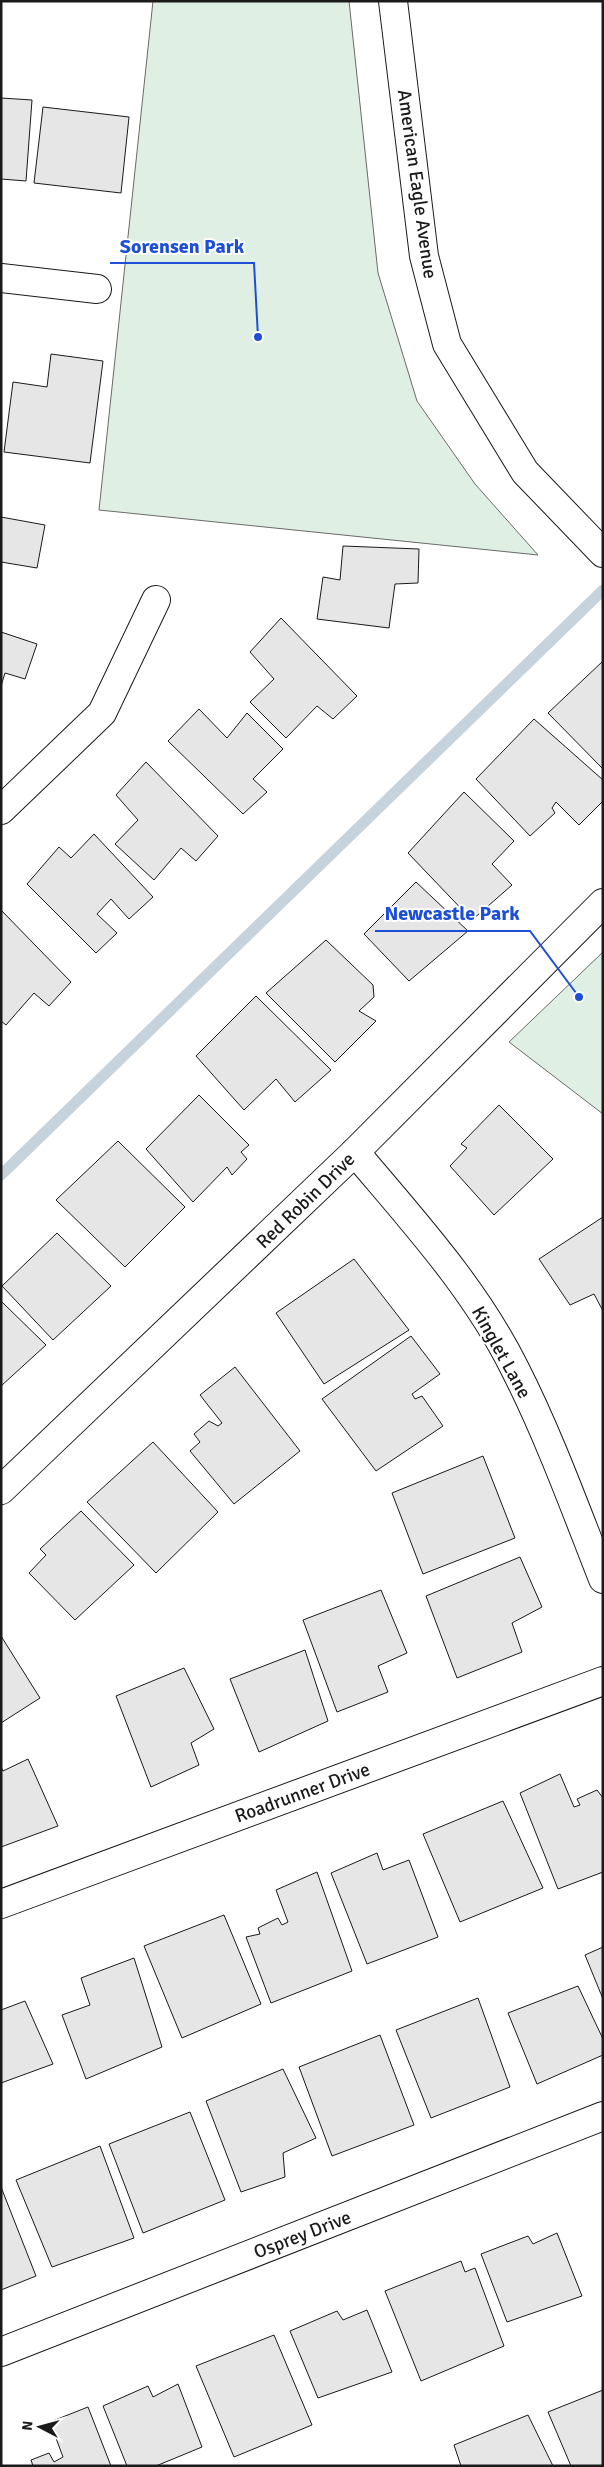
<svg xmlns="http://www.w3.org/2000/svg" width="604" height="2467" font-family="Signika,sans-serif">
  <rect width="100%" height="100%" fill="#fff"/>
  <g fill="#e0efe3" stroke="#6a6a6a">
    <path d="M 153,1 L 349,1 L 378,273 L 417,401 L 475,484 L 538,555 L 99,510 Z"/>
    <path d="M 603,952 L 603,1114 L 509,1042 Z"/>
  </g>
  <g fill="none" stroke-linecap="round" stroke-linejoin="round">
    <path stroke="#c6d2dc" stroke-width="11" d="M 1,1175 L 603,590"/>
  </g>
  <g fill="#e6e6e6" stroke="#1a1a1a">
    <path d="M 1,98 L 32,100 L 26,181 L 1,179 Z"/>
    <path d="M 43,107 L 129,117 L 121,193 L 34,183 Z"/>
    <path d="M 51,354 L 103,361 L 90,463 L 4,452 L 13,382 L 47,387 Z"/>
    <path d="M 1,517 L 45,525 L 37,568 L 1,562 Z"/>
    <path d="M 343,546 L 419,549 L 418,583 L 395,584 L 389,628 L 317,619 L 323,577 L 340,580 Z"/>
    <path d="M 281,618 L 357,696 L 333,719 L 317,706 L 286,738 L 250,702 L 274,679 L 250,652 Z"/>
    <path d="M 1,632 L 37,644 L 25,679 L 5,673 L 1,686 Z"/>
    <path d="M 603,661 L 603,769 L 548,713 Z"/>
    <path d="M 199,709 L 227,738 L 247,713 L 283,749 L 253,779 L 267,792 L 243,814 L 168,741 Z"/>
    <path d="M 534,719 L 603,780 L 603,801 L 579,825 L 556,802 L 552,808 L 555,813 L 530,836 L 476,779 Z"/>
    <path d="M 146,762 L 218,836 L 196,861 L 181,848 L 154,880 L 115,844 L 138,820 L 116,795 Z"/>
    <path d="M 464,792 L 514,841 L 492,864 L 512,885 L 472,920 L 408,853 Z"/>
    <path d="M 94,834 L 153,897 L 129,919 L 111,899 L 97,914 L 117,933 L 96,953 L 27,884 L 59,847 L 71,858 Z"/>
    <path d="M 416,882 L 468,931 L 409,981 L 364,934 Z"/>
    <path d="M 1,910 L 71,982 L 49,1006 L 34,993 L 6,1025 L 1,1021 Z"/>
    <path d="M 326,940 L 373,985 L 374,997 L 359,1011 L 376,1021 L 335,1062 L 266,993 Z"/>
    <path d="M 256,996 L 331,1070 L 295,1102 L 276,1079 L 244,1110 L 196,1056 Z"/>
    <path d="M 199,1095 L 249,1145 L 241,1152 L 247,1159 L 232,1175 L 227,1167 L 193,1202 L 146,1149 Z"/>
    <path d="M 499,1105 L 553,1159 L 494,1215 L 450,1166 L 467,1148 L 461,1144 Z"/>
    <path d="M 118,1141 L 185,1207 L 125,1267 L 56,1200 Z"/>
    <path d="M 603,1217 L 603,1311 L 594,1294 L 570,1305 L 539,1259 Z"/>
    <path d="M 57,1233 L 111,1286 L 53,1340 L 2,1286 Z"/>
    <path d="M 354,1259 L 409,1330 L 324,1384 L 276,1313 Z"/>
    <path d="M 1,1301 L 46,1345 L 1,1386 Z"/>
    <path d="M 411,1336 L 440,1374 L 412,1394 L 415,1399 L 422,1396 L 443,1426 L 376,1471 L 322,1399 Z"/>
    <path d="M 235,1367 L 300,1451 L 234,1504 L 190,1451 L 200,1442 L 194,1434 L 209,1421 L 218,1426 L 222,1423 L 200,1395 Z"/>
    <path d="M 153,1442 L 218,1512 L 156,1573 L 87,1502 Z"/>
    <path d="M 483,1456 L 515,1538 L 423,1574 L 392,1493 Z"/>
    <path d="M 81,1511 L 134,1565 L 75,1620 L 29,1573 L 46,1555 L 40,1549 Z"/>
    <path d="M 520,1557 L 542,1607 L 512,1623 L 522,1652 L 457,1678 L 426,1596 Z"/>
    <path d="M 381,1590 L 407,1653 L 378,1666 L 388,1692 L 337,1712 L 303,1620 Z"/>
    <path d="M 1,1636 L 40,1698 L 1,1723 Z"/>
    <path d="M 305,1650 L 328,1721 L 259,1752 L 230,1679 Z"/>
    <path d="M 184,1668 L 214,1729 L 191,1743 L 199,1765 L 151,1787 L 116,1696 Z"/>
    <path d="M 28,1759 L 58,1826 L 1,1847 L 1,1767 L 3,1771 Z"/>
    <path d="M 560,1774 L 574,1807 L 580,1805 L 577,1799 L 597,1790 L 603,1798 L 603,1872 L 558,1889 L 520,1793 Z"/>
    <path d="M 503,1801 L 543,1888 L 460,1922 L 423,1834 Z"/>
    <path d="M 377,1853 L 383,1870 L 409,1860 L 438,1937 L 367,1964 L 331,1873 Z"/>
    <path d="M 317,1872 L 352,1971 L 271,2003 L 246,1937 L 260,1934 L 258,1928 L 278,1918 L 282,1925 L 288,1922 L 276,1890 Z"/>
    <path d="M 224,1915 L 261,2004 L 182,2038 L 144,1946 Z"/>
    <path d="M 603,1947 L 603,1999 L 585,1955 Z"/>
    <path d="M 134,1958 L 162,2047 L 86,2079 L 62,2015 L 90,2005 L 81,1978 Z"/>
    <path d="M 578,1986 L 603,2039 L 603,2055 L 537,2084 L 508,2013 Z"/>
    <path d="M 478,1998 L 510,2087 L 431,2118 L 396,2030 Z"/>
    <path d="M 25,2001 L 53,2064 L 1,2083 L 1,2010 Z"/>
    <path d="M 380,2035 L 414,2125 L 332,2156 L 299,2067 Z"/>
    <path d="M 283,2069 L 316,2138 L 283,2153 L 285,2177 L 241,2192 L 206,2101 Z"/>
    <path d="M 190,2112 L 225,2200 L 143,2233 L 109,2144 Z"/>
    <path d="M 100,2146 L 134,2238 L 52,2267 L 16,2180 Z"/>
    <path d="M 1,2187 L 36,2276 L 1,2290 Z"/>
    <path d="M 557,2233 L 582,2296 L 507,2322 L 481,2254 L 528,2236 L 533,2244 Z"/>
    <path d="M 461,2261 L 465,2272 L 475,2268 L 504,2346 L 421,2381 L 385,2291 Z"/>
    <path d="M 367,2310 L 392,2372 L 318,2398 L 290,2331 L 337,2311 L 343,2320 Z"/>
    <path d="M 274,2335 L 312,2425 L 234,2457 L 196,2366 Z"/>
    <path d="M 178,2384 L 202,2447 L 156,2466 L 127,2466 L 103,2406 L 148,2386 L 153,2397 Z"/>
    <path d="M 603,2390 L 603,2466 L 571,2466 L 548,2412 Z"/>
    <path d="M 88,2407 L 111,2466 L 33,2466 L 31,2460 L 49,2453 L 54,2462 L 63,2457 L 50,2422 Z"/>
    <path d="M 528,2415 L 553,2466 L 461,2466 L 454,2445 Z"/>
  </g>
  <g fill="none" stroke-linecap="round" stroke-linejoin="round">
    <g stroke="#1a1a1a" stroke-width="30">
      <g id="street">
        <path d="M 1,278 L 97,289"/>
        <path d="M 1,810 L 102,713 L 156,600"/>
        <path d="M 355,1152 C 412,1220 475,1288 515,1369 C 549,1436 575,1508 603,1579"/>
        <path d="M 1,1490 L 355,1152 L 603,903"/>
        <path d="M 1,1904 L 603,1681"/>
        <path d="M 1,2352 L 603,2116"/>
      </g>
    </g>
    <g stroke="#1a1a1a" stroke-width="30">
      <path id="secondary" d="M 393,1 L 424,256 L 447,344 L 525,472 L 603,553"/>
    </g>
    <use href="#street" stroke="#fff" stroke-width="28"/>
    <use href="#secondary" stroke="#fff" stroke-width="28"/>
  </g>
  <g text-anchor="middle" stroke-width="4" stroke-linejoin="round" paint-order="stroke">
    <g font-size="19" fill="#1a1a1a" stroke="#fff">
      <text transform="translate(418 184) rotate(82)" y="7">American Eagle Avenue</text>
      <text transform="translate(305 1200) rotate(-44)" y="7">Red Robin Drive</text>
      <text transform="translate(502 1352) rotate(61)" y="7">Kinglet Lane</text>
      <text transform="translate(302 1792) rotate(-20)" y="7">Roadrunner Drive</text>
      <text transform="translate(302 2234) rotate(-21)" y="7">Osprey Drive</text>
    </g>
  </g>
  <path fill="none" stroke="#1d4ed8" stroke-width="2" d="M258 337L254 263H110M579 997L530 931H375"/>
  <g fill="#1d4ed8" stroke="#fff" stroke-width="2">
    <circle cx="258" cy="337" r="5"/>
    <circle cx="579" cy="997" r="5"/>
  </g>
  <g font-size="20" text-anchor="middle" font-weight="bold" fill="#1d4ed8" stroke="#fff" stroke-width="4" stroke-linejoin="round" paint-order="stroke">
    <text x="182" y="253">Sorensen Park</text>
    <text x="452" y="920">Newcastle Park</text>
  </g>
  <rect width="604" height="2467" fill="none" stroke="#1a1a1a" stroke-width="5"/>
  <g transform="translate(40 2427) rotate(276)" stroke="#ffffff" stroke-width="4" paint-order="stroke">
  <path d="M0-4L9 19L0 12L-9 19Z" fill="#1a1a1a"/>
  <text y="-8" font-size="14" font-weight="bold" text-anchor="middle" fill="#1a1a1a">N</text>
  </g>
</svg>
